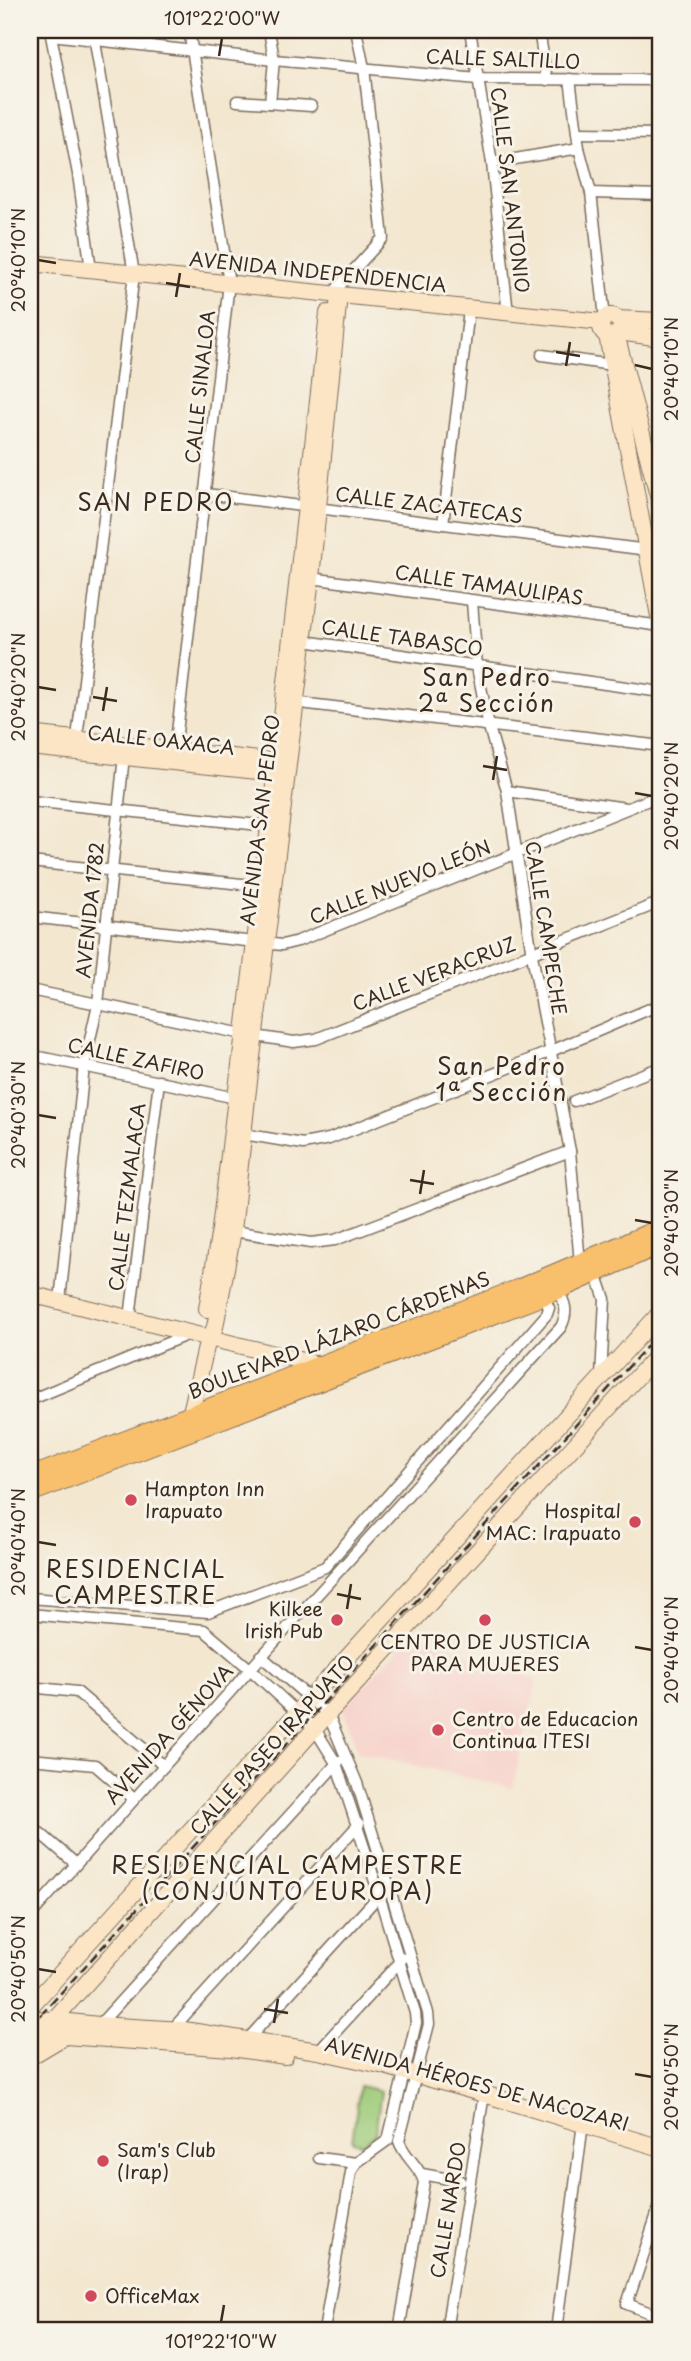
<svg xmlns="http://www.w3.org/2000/svg" width="691" height="2361" font-family="'Playpen Sans',sans-serif">
  <rect width="100%" height="100%" fill="#f7f3e8"/>
  <filter id="ink" filterUnits="userSpaceOnUse"><feTurbulence type="fractalNoise" baseFrequency=".0143" numOctaves="2"/><feDisplacementMap in="SourceGraphic" scale="14" xChannelSelector="R" yChannelSelector="G"/><feConvolveMatrix kernelMatrix="1 2 1 2 8 2 1 2 1" color-interpolation-filters="sRGB"/></filter>
  <filter id="wash" filterUnits="userSpaceOnUse"><feTurbulence type="fractalNoise" baseFrequency=".00686" numOctaves="4" result="noise"/><feDisplacementMap in="SourceGraphic" scale="28" xChannelSelector="R" yChannelSelector="G"/><feGaussianBlur stdDeviation="1.57" result="paint"/><feColorMatrix in="noise" values="0 0 0 0 0 0 0 0 0 0 0 0 0 0 0 0 0 1.4 0 .05"/><feComposite in="paint" operator="in"/></filter>
  <g filter="url(#wash)">
    <rect width="100%" height="100%" fill="#f3e7d0"/>
    <path fill="#f7d0c9" d="M 413,1634 L 537,1680 L 513,1788 L 358,1752 L 343,1708 Z"/>
    <path fill="#9dcb79" stroke="#6c7a4c" stroke-width="2" d="M 360,2086 L 381,2091 L 375,2134 L 363,2144 L 352,2141 Z"/>
  </g>
  <g filter="url(#ink)">
    <g fill="none" stroke-linecap="round" stroke-linejoin="round">
      <g stroke="#7b6c5c" stroke-width="13">
        <g id="street">
          <path d="M 50,30 L 78,174 L 91,270"/>
          <path d="M 269,30 L 274,60 L 270,103"/>
          <path d="M 470,30 L 492,163 L 508,314"/>
          <path d="M 539,30 L 547,80"/>
          <path d="M 51,35 L 274,60 L 478,79 L 661,80"/>
          <path d="M 570,79 L 579,148 L 591,193 L 605,318"/>
          <path d="M 237,101 L 311,106"/>
          <path d="M 577,133 L 661,134"/>
          <path d="M 492,163 L 579,148"/>
          <path d="M 591,193 L 661,195"/>
          <path d="M 30,285 L 32,263"/>
          <path d="M 332,294 L 383,238 L 364,68 L 356,30"/>
          <path d="M 542,355 L 612,365"/>
          <path d="M 206,494 L 648,550"/>
          <path d="M 443,524 L 469,310"/>
          <path d="M 311,578 L 661,626"/>
          <path d="M 472,601 L 477,667 L 489,727 L 507,791 L 532,955 L 570,1151 L 580,1263"/>
          <path d="M 304,641 L 661,692"/>
          <path d="M 292,702 L 661,746"/>
          <path d="M 77,738 L 134,274 L 93,30"/>
          <path d="M 175,750 L 229,283 L 189,30"/>
          <path d="M 507,791 L 626,808"/>
          <path d="M 30,801 L 269,826"/>
          <path d="M 30,862 L 261,886"/>
          <path d="M 30,917 L 282,945 L 298,941 L 661,795"/>
          <path d="M 30,990 L 243,1034 L 294,1042 L 316,1039 L 661,902"/>
          <path d="M 30,1055 L 236,1098"/>
          <path d="M 574,1101 L 661,1067"/>
          <path d="M 243,1134 L 303,1144 L 329,1139 L 549,1052 L 661,1004"/>
          <path d="M 226,1230 L 311,1243 L 335,1240 L 570,1151"/>
          <path d="M 596,1273 L 605,1299 L 601,1377"/>
          <path d="M 60,1301 L 84,1066 L 98,1004 L 124,756"/>
          <path d="M 130,1318 L 159,1081"/>
          <path d="M 30,1400 L 189,1334"/>
          <path d="M 30,1456 L 36,1474"/>
          <path d="M 30,1598 L 208,1612 L 325,1567 L 547,1314 L 549,1308 L 543,1295"/>
          <path d="M 30,1614 L 204,1630 L 250,1669 L 315,1729 L 336,1763 L 369,1862 L 415,2013 L 416,2023 L 388,2140 L 356,2163 L 351,2172 L 324,2331"/>
          <path d="M 261,1656 L 328,1714 L 357,1783 L 428,2013 L 429,2024 L 399,2141 C 404,2157 420,2166 424,2182 L 399,2331"/>
          <path d="M 30,1687 L 77,1692 L 164,1766"/>
          <path d="M 30,1759 L 95,1765 L 134,1799"/>
          <path d="M 30,1832 L 40,1833 L 76,1864"/>
          <path d="M 30,1916 L 296,1618 L 561,1327 C 569,1311 565,1302 556,1287"/>
          <path d="M 177,2024 L 359,1824"/>
          <path d="M 99,2025 L 339,1761"/>
          <path d="M 248,2039 L 383,1891"/>
          <path d="M 318,2051 L 403,1958"/>
          <path d="M 319,2158 L 356,2163"/>
          <path d="M 422,2174 L 460,2181"/>
          <path d="M 661,2202 L 627,2304 L 661,2317"/>
          <path d="M 446,2331 L 484,2094"/>
          <path d="M 556,2331 L 583,2123"/>
        </g>
      </g>
      <g stroke="#7b6c5c" stroke-width="18">
        <g id="secondary">
          <path d="M 30,263 L 602,322"/>
          <circle cx="611" cy="326" r="10"/>
          <path d="M 617,319 L 661,321"/>
          <path d="M 619,332 L 661,338"/>
          <path d="M 616,334 L 661,507"/>
          <path d="M 607,335 L 661,627"/>
          <path d="M 30,734 L 286,763"/>
          <path d="M 30,747 L 285,774"/>
          <path d="M 30,1294 L 327,1367"/>
          <path d="M 207,1309 L 220,1229 L 277,761 L 328,313"/>
          <path d="M 188,1425 L 206,1347 L 215,1327 L 233,1231 L 247,1098 L 311,578 L 339,295"/>
          <path d="M 30,2007 L 661,1312"/>
          <path d="M 30,2018 L 99,2025 L 184,2030 L 318,2051 L 385,2066 L 484,2094 L 661,2148"/>
          <path d="M 36,2031 L 65,2036 L 231,2048 L 285,2056"/>
          <path d="M 30,2046 L 328,1714 L 661,1351"/>
          <path d="M 30,2057 L 65,2036"/>
        </g>
      </g>
      <g stroke="#7b6c5c" stroke-width="20">
        <g id="primary">
          <path d="M 30,1477 L 520,1288 L 661,1228"/>
          <path d="M 30,1493 L 558,1290 L 661,1244"/>
        </g>
      </g>
      <use href="#street" stroke="#fff" stroke-width="10"/>
      <use href="#secondary" stroke="#fce5c4" stroke-width="16"/>
      <use href="#primary" stroke="#f8bf6c" stroke-width="18"/>
      <path stroke="#3b2a1e" stroke-width="2.5" stroke-dasharray="10 5" stroke-linecap="butt" d="M 30,2027 L 661,1331"/>
    </g>
  </g>
  <path fill="none" stroke="#3b2a1e" stroke-width="2.5" d="M 219,56 L 222,38M 38,260 L 56,263M 166,283 L 190,287M 176,297 L 180,273M 556,352 L 580,356M 635,365 L 652,369M 566,366 L 570,342M 38,687 L 56,690M 93,697 L 117,701M 103,711 L 107,687M 483,766 L 507,770M 493,780 L 497,756M 635,793 L 652,796M 38,1115 L 56,1118M 410,1180 L 434,1184M 420,1194 L 424,1170M 635,1220 L 652,1223M 38,1542 L 56,1545M 337,1594 L 361,1599M 347,1609 L 351,1584M 635,1647 L 652,1650M 38,1969 L 56,1972M 264,2009 L 288,2013M 274,2023 L 278,1999M 635,2074 L 652,2077M 221,2322 L 224,2305"/>
  <g fill="#d1495b" stroke="#f7f3e8" stroke-width="2.5">
    <circle cx="131" cy="1500" r="7"/>
    <circle cx="635" cy="1522" r="7"/>
    <circle cx="337" cy="1620" r="7"/>
    <circle cx="485" cy="1620" r="7"/>
    <circle cx="438" cy="1730" r="7"/>
    <circle cx="103" cy="2161" r="7"/>
    <circle cx="91" cy="2296" r="7"/>
  </g>
  <g text-anchor="middle" stroke-width="6" stroke-linejoin="round" paint-order="stroke">
    <g font-size="19" fill="#3b2a1e" stroke="#f7f3e8">
      <text transform="translate(503 59) rotate(2)" y="7">CALLE SALTILLO</text>
      <text transform="translate(510 190) rotate(83)" y="7">CALLE SAN ANTONIO</text>
      <text transform="translate(318 272) rotate(6)" y="7">AVENIDA INDEPENDENCIA</text>
      <text transform="translate(200 387) rotate(-84)" y="7">CALLE SINALOA</text>
      <text transform="translate(429 505) rotate(7)" y="7">CALLE ZACATECAS</text>
      <text transform="translate(489 585) rotate(8)" y="7">CALLE TAMAULIPAS</text>
      <text transform="translate(402 638) rotate(8)" y="7">CALLE TABASCO</text>
      <text transform="translate(161 740) rotate(6)" y="7">CALLE OAXACA</text>
      <text transform="translate(260 820) rotate(-83)" y="7">AVENIDA SAN PEDRO</text>
      <text transform="translate(400 882) rotate(-22)" y="7">CALLE NUEVO LEÓN</text>
      <text transform="translate(90 910) rotate(-84)" y="7">AVENIDA 1782</text>
      <text transform="translate(546 928) rotate(81)" y="7">CALLE CAMPECHE</text>
      <text transform="translate(434 974) rotate(-21)" y="7">CALLE VERACRUZ</text>
      <text transform="translate(136 1059) rotate(12)" y="7">CALLE ZAFIRO</text>
      <text transform="translate(127 1197) rotate(-83)" y="7">CALLE TEZMALACA</text>
      <text transform="translate(339 1335) rotate(-21)" y="7">BOULEVARD LÁZARO CÁRDENAS</text>
      <text transform="translate(169 1734) rotate(-48)" y="7">AVENIDA GÉNOVA</text>
      <text transform="translate(272 1745) rotate(-48)" y="7">CALLE PASEO IRAPUATO</text>
      <text transform="translate(477 2084) rotate(15)" y="7">AVENIDA HÉROES DE NACOZARI</text>
      <text transform="translate(448 2210) rotate(-81)" y="7">CALLE NARDO</text>
    </g>
    <g font-size="19" fill="#3b2a1e" stroke="#f7f3e8" text-anchor="start">
      <text x="145" y="1496">Hampton Inn<tspan x="145" dy="22">Irapuato</tspan></text>
      <text x="621" y="1518" text-anchor="end">Hospital<tspan x="621" dy="22">MAC: Irapuato</tspan></text>
      <text x="323" y="1616" text-anchor="end">Kilkee<tspan x="323" dy="22">Irish Pub</tspan></text>
      <text x="485" y="1649" text-anchor="middle">CENTRO DE JUSTICIA<tspan x="485" dy="22">PARA MUJERES</tspan></text>
      <text x="452" y="1726">Centro de Educacion<tspan x="452" dy="22">Continua ITESI</tspan></text>
      <text x="117" y="2157">Sam's Club<tspan x="117" dy="22">(Irap)</tspan></text>
      <text x="105" y="2303">OfficeMax</text>
    </g>
    <g font-size="23" letter-spacing="2" fill="#3b2a1e" stroke="#f7f3e8">
      <text x="156" y="511">SAN PEDRO</text>
      <text x="487" y="686">San Pedro<tspan x="487" dy="26">2ª Sección</tspan></text>
      <text x="502" y="1075">San Pedro<tspan x="502" dy="26">1ª Sección</tspan></text>
      <text x="136" y="1578">RESIDENCIAL<tspan x="136" dy="26">CAMPESTRE</tspan></text>
      <text x="288" y="1874">RESIDENCIAL CAMPESTRE<tspan x="288" dy="26">(CONJUNTO EUROPA)</tspan></text>
    </g>
  </g>
  <rect width="691" height="2361" fill="none" stroke="#f7f3e8" stroke-width="77"/>
  <rect x="38" y="38" width="614" height="2284" fill="none" stroke="#3b2a1e" stroke-width="2.5"/>
  <g font-size="18" text-anchor="middle" fill="#3b2a1e">
    <text x="222" y="25">101°22'00"W</text>
    <text transform="translate(19 260) rotate(-90)" y="6">20°40'10"N</text>
    <text transform="translate(672 369) rotate(-90)" y="6">20°40'10"N</text>
    <text transform="translate(19 687) rotate(-90)" y="6">20°40'20"N</text>
    <text transform="translate(672 796) rotate(-90)" y="6">20°40'20"N</text>
    <text transform="translate(19 1115) rotate(-90)" y="6">20°40'30"N</text>
    <text transform="translate(672 1223) rotate(-90)" y="6">20°40'30"N</text>
    <text transform="translate(19 1542) rotate(-90)" y="6">20°40'40"N</text>
    <text transform="translate(672 1650) rotate(-90)" y="6">20°40'40"N</text>
    <text transform="translate(19 1969) rotate(-90)" y="6">20°40'50"N</text>
    <text transform="translate(672 2077) rotate(-90)" y="6">20°40'50"N</text>
    <text x="221" y="2348">101°22'10"W</text>
  </g>
</svg>
